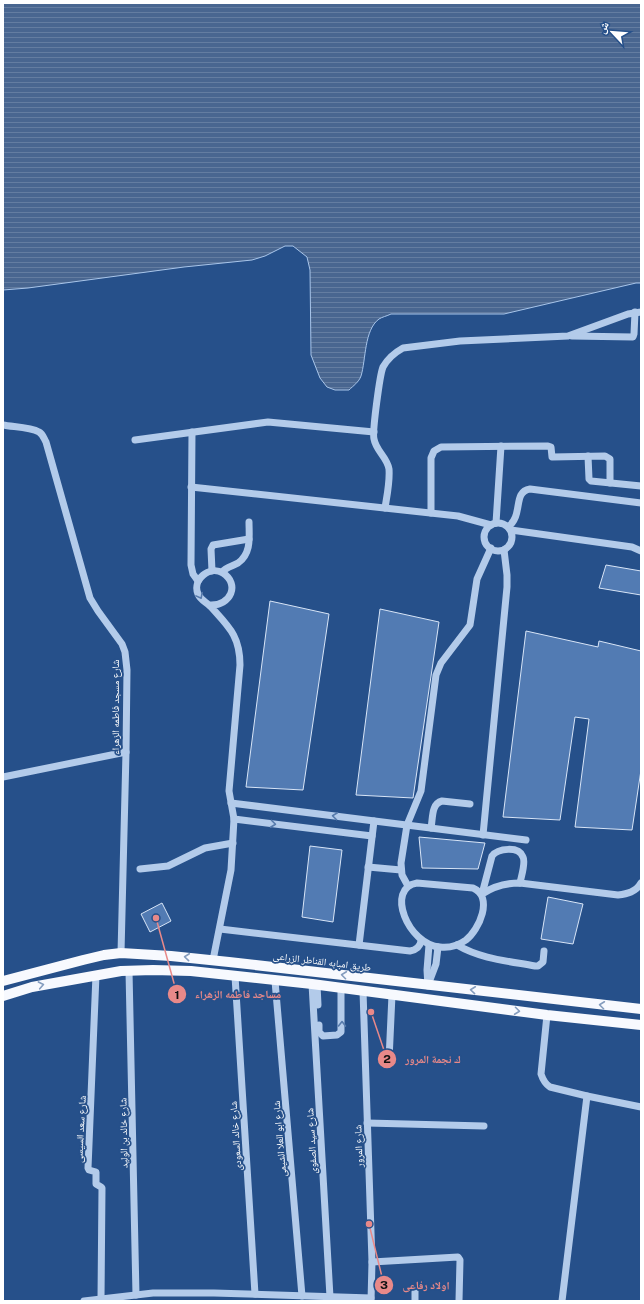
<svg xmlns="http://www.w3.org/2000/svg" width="644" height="1304" font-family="'Public Sans','Noto Naskh Arabic',sans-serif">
  <defs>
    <pattern id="water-rules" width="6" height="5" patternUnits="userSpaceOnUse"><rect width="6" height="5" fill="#496690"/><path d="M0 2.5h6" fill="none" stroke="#647da1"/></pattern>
  </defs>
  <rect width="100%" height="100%" fill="#26508a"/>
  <path fill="url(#water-rules)" stroke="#a8c5ea" d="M 3,3 L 641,3 L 641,283 L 636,283 L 504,314 L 391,314 C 387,316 382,317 379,319 C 364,330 366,360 361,376 C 359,382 353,386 349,390 L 335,390 L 327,387 L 320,378 L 311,355 L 310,270 L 307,257 L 293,246 L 285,246 L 265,256 L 252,260 L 184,267 L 28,288 L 3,290 Z"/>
  <g fill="#527bb3" stroke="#d8e5f7">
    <path d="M 606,565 L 641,571 L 641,595 L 599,588 Z"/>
    <path d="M 270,601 L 329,614 L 303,790 L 246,787 Z"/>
    <path d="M 380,609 L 439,622 L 413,798 L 356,795 Z"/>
    <path d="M 526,631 L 598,647 L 599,641 L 641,651 L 641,770 L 632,830 L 575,827 L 589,719 L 575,717 L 560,820 L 503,817 Z"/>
    <path d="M 419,837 L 485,843 L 478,869 L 422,868 Z"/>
    <path d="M 310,846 L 342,850 L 333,922 L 302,917 Z"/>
    <path d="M 548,897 L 583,904 L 573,944 L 541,939 Z"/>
    <path d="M 162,903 L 171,921 L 150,932 L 141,914 Z"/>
  </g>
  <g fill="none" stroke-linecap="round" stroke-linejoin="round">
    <g stroke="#b3cbea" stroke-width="7">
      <path d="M 572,336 L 633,337 L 634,334 L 635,312"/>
      <path d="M 3,425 C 13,427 30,427 39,432 C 43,434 44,439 46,442 L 90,598 L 98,611 L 122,644 L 125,652 L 127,670 L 126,752 L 121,953"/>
      <path d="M 192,432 L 191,565 L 193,574 L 198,581"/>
      <path d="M 135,440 L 268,422 L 374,432"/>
      <path d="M 588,456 L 589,479 L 591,481 L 641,486"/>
      <path d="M 191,487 L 458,516 L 491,525"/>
      <path d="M 385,508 C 387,495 390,482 389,469 C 387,457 376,451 374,439 C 372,432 380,374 383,367 C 388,358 394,353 403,348 L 460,341 L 568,336 L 628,314 L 641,312"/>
      <path d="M 431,513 L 431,458 L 434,451 L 441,447 L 548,446 L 551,447 L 552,457 L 605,456 L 610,459 L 610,483"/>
      <path d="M 496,523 L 501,446"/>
      <circle cx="498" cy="537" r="14"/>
      <path d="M 508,527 C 524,515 512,492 530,489 L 641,503"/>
      <path d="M 511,530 L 632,547 L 641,551"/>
      <path d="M 212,571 L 211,549 L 213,545 L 249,539"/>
      <path d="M 222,572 C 226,567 233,566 238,563 C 252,553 249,536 249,522"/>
      <path d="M 210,605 C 231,606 240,584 223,573 C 209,565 192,580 198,594 C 201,601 207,602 211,607 C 229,627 240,636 240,665 L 229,791 L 234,819 L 231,870 L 213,960"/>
      <path d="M 3,777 L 126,752"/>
      <path d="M 231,803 L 526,840"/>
      <path d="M 234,819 L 372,836"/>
      <path d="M 431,828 C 433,818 431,804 442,801 L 470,804"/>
      <path d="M 483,835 L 507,587 L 507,575 L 504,550"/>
      <path d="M 368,867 L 401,870"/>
      <path d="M 140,869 L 168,866 L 205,848 L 233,843"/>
      <path d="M 417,883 L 473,888 C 494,897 479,930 466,940 C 459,945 449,948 440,947 C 408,945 385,888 417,883 Z"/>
      <path d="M 408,886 L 402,875 L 401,863 L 407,825 L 421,791 L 436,675 L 441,663 L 470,625 L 477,579 L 491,548"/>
      <path d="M 482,894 C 494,886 506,883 520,883 L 618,895 C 627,894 636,892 641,883"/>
      <path d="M 482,894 L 492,856 C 498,848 519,846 523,857 C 526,863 521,877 520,883"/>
      <path d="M 220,929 L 410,951 C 416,950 420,947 421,941"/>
      <path d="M 359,945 L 374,821"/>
      <path d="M 457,945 C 481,959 508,961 535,966 L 538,966 L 543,962 L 544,951"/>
      <path d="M 129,971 L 136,1295"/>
      <path d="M 96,975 L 88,1168 L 89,1170 L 96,1172 L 96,1184 L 101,1187 L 102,1188 L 101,1299"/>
      <path d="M 235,976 L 255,1294"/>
      <path d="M 275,981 L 302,1296"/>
      <path d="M 312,984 L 330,1297"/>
      <path d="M 317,985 L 318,1005"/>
      <path d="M 428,985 L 436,964 L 438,947"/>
      <path d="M 428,986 L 427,970 L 429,945"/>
      <path d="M 363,991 L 372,1262 L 371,1301"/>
      <path d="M 547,1015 L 541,1074 C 543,1080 545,1084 550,1087 L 587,1096 L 641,1107"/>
      <path d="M 319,1025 L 319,1032 L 323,1036 L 337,1035 L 341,1032 L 341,988"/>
      <path d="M 389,1060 L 392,995"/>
      <path d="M 367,1123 L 484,1126"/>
      <path d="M 372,1262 L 458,1257 L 460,1260 L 459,1301"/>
      <path d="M 415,1291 L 415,1301"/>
      <path d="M 84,1301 L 153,1293 L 214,1293 L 371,1298"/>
      <path d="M 562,1301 L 587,1096"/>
    </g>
    <g stroke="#f7f9fe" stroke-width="10">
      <path d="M 3,981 L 83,960 L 104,955 L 121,953 L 171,956 L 229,962 L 641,1009"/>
      <path d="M 3,996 L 32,987 L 121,971 L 153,970 L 191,971 L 312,984 L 547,1015 L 641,1025"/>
    </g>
  </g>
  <defs><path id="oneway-chevron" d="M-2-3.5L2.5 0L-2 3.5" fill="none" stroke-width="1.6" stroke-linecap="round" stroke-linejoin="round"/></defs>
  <g stroke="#577bac">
    <use href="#oneway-chevron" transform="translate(200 596) rotate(62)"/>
    <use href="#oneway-chevron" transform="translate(335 816) rotate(-173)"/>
    <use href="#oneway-chevron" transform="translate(273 824) rotate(7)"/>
    <use href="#oneway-chevron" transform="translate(342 1024) rotate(-89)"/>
  </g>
  <g stroke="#849cbe">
    <use href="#oneway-chevron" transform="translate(187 957) rotate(-174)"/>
    <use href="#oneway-chevron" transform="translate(344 975) rotate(-173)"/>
    <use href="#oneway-chevron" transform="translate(41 985) rotate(-11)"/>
    <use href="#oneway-chevron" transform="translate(473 990) rotate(-174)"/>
    <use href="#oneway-chevron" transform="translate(602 1005) rotate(-173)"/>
    <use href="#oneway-chevron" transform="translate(517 1011) rotate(7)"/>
  </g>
  <g text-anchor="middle" stroke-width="3.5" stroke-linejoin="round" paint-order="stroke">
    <g font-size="10" fill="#fff" stroke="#26508a">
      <text transform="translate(115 707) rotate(-90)" y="4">شارع مسجد فاطمه الزهراء</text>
      <text transform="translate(322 961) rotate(7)" y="4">طريق امبابه القناطر الزراعى</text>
      <text transform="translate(80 1129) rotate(-87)" y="4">شارع سعد السيسى</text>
      <text transform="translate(123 1133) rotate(-91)" y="4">شارع خالد بن الوليد</text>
      <text transform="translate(235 1136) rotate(-94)" y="4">شارع خالد السعودى</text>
      <text transform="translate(279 1139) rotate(-95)" y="4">شارع ابو العلا الشيمى</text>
      <text transform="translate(311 1141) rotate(-93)" y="4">شارع سيد الصفوى</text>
      <text transform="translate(358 1146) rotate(-92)" y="4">شارع المرور</text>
    </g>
  </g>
  <path fill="none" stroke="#e88989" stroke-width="1.5" d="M156 918L177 994M371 1012L387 1059M369 1224L384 1285"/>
  <g fill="#e88989" stroke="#26508a" stroke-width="1.5">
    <circle cx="156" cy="918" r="4"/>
    <circle cx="371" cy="1012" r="4"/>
    <circle cx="369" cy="1224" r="4"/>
    <circle cx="177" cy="994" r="10"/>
    <circle cx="387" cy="1059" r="10"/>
    <circle cx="384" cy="1285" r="10"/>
  </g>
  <g font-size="12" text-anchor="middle" font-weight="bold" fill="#111">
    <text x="177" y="999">1</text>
    <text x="387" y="1063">2</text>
    <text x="384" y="1289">3</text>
  </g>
  <g font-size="11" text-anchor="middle" font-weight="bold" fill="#e88989" stroke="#26508a" stroke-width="3.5" stroke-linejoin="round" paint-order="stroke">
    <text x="238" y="998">مساجد فاطمه الزهراء</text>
    <text x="433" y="1063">ك نجمة المرور</text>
    <text x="426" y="1289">اولاد رفاعى</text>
  </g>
  <rect width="644" height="1304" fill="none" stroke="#ffffff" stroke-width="8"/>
  <g transform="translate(612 32) rotate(296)" stroke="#26508a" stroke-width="3" paint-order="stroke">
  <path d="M0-3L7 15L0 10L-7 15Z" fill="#ffffff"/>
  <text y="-6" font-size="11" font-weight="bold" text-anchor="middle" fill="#ffffff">ش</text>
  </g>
</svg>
